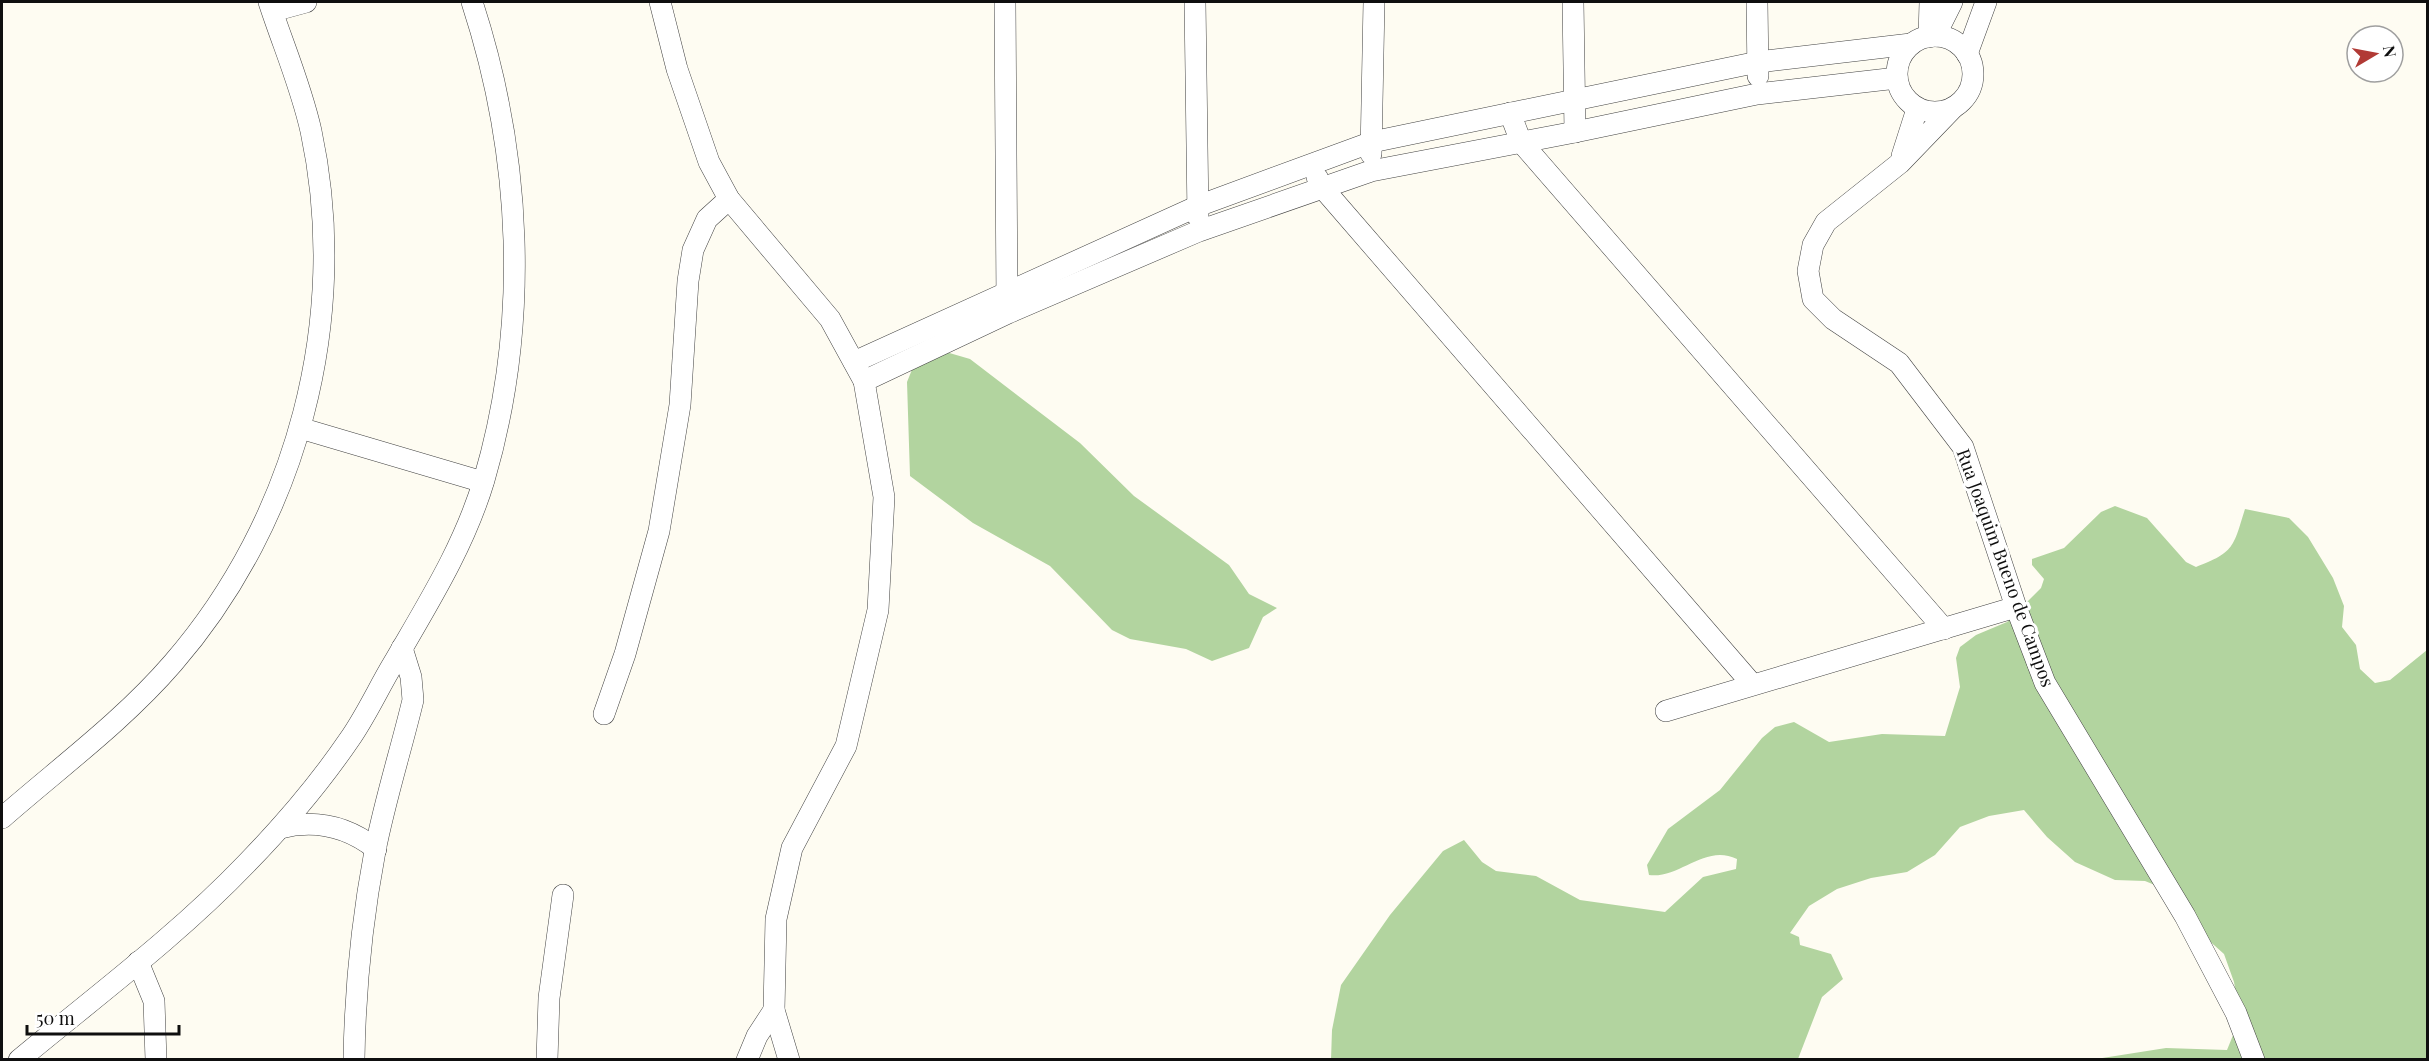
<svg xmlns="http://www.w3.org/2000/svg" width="2429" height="1061" font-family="'Playfair Display',serif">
  <rect width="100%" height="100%" fill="#fefcf2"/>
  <g fill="#b2d49f">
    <path d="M 922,345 L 970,359 L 1080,443 L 1134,496 L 1229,565 L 1249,594 L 1277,608 L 1263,617 L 1249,648 L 1212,661 L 1186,649 L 1130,639 L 1112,630 L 1050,566 L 973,523 L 910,476 L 907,382 Z"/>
    <path d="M 2115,506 L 2147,518 L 2186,562 L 2196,567 C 2235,552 2233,547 2245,509 L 2289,518 L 2308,537 L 2333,578 L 2344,606 L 2342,627 L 2356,645 L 2360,669 L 2375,683 L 2390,680 L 2427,650 L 2427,1059 L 2096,1059 L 2166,1048 L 2227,1050 L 2240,1018 L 2234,982 L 2224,954 L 2195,928 L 2177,894 L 2145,881 L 2115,880 L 2075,862 L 2047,837 L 2024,810 L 1989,816 L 1960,827 L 1935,855 L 1907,872 L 1871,878 L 1837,889 L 1809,906 L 1790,933 L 1799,937 L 1800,945 L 1831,954 L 1843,979 L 1822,997 L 1798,1059 L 1331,1060 L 1332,1030 L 1341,985 L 1390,915 L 1443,851 L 1464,840 L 1482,862 L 1496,871 L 1536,876 L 1580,900 L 1665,912 L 1703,877 L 1736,869 L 1737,859 C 1705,843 1680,879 1649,875 L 1647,865 L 1668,829 L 1720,790 L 1762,738 L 1775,727 L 1794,722 L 1829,742 L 1882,734 L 1945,736 L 1960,687 L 1956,658 L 1960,647 L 1976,635 L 2007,622 L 2041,588 L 2044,579 L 2032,565 L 2032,559 L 2064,548 L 2101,512 Z"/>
  </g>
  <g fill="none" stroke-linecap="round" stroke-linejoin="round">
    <g stroke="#424242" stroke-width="22">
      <g id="minor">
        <path d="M 660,2 L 677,69 L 709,162 L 729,199 L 830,319 L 864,381 L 884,497 L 878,610 L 846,746 L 792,848 L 776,919 L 774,1010 L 789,1060"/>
        <path d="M 1005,2 L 1007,304"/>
        <path d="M 1195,2 L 1198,217"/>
        <path d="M 1573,2 L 1575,132"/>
        <path d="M 1757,2 L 1758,76"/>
        <path d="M 273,11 L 306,2"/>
        <path d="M 1935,36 L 1952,2"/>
        <circle cx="1935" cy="74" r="38"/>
        <path d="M 1929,37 L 1930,2"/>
        <path d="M 1967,54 L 1986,2"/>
        <path d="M 1953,108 L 1900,163 L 1826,222 L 1813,245 L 1808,271 L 1813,299 L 1833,319 L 1899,363 L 1963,447 L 2016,607 L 2045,683 L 2185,916 L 2236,1013 L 2254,1060"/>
        <path d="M 1510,113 L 1521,142 L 1944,629"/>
        <path d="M 1371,154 L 1374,2"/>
        <path d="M 1902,156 L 1917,109"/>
        <path d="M 1317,177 L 1321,186 L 1752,684"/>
        <path d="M 854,362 L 1198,206 L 1372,142 L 1758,62 L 1911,44"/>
        <path d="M 864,381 L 1008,313 L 1199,231 L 1371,171 L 1575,132 L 1757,94 L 1897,78"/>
        <path d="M 300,428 L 483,482"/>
        <path d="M 1666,711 L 2016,607"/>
        <path d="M 604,714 L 625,654 L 659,531 L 680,405 L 688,281 L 693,250 L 707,219 L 729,199"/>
        <path d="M 2,818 C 59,768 123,721 173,663 C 297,520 351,318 311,131 C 301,86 283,45 269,2"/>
        <path d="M 280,828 C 316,819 347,826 376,849"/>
        <path d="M 138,962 L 154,1001 L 156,1060"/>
        <path d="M 19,1060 C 96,996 177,936 246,864 C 283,826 319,784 349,740 C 366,716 378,689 393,664 C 427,605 464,547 484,480 C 530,324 522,155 472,2"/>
        <path d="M 354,1060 C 355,989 362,920 375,851 C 385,800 401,750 413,700 L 411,677 L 402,648"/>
        <path d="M 547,1060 L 549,998 L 563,895"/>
        <path d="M 747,1060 L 757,1036 L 774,1010"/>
      </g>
    </g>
    <use href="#minor" stroke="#fff" stroke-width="21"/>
  </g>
  <g text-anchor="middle" stroke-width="6" stroke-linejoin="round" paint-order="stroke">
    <g font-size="18" fill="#0f0f0f" stroke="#fff">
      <text transform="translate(2005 568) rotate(70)" y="6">Rua Joaquim Bueno de Campos</text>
    </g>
  </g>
  <rect width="2429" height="1061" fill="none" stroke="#0f0f0f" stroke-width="6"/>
  <g transform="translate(2375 54) rotate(80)"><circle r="28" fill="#ffffff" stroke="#9f9f9f" stroke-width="1.5"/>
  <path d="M0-4.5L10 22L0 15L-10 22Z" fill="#b13a35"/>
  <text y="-9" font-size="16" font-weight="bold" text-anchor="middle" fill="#0f0f0f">N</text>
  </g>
  <path d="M27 1025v9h152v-9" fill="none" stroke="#0f0f0f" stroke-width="3"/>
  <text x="36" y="1025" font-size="18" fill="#0f0f0f" stroke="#ffffff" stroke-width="4.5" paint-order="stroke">50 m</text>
</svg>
